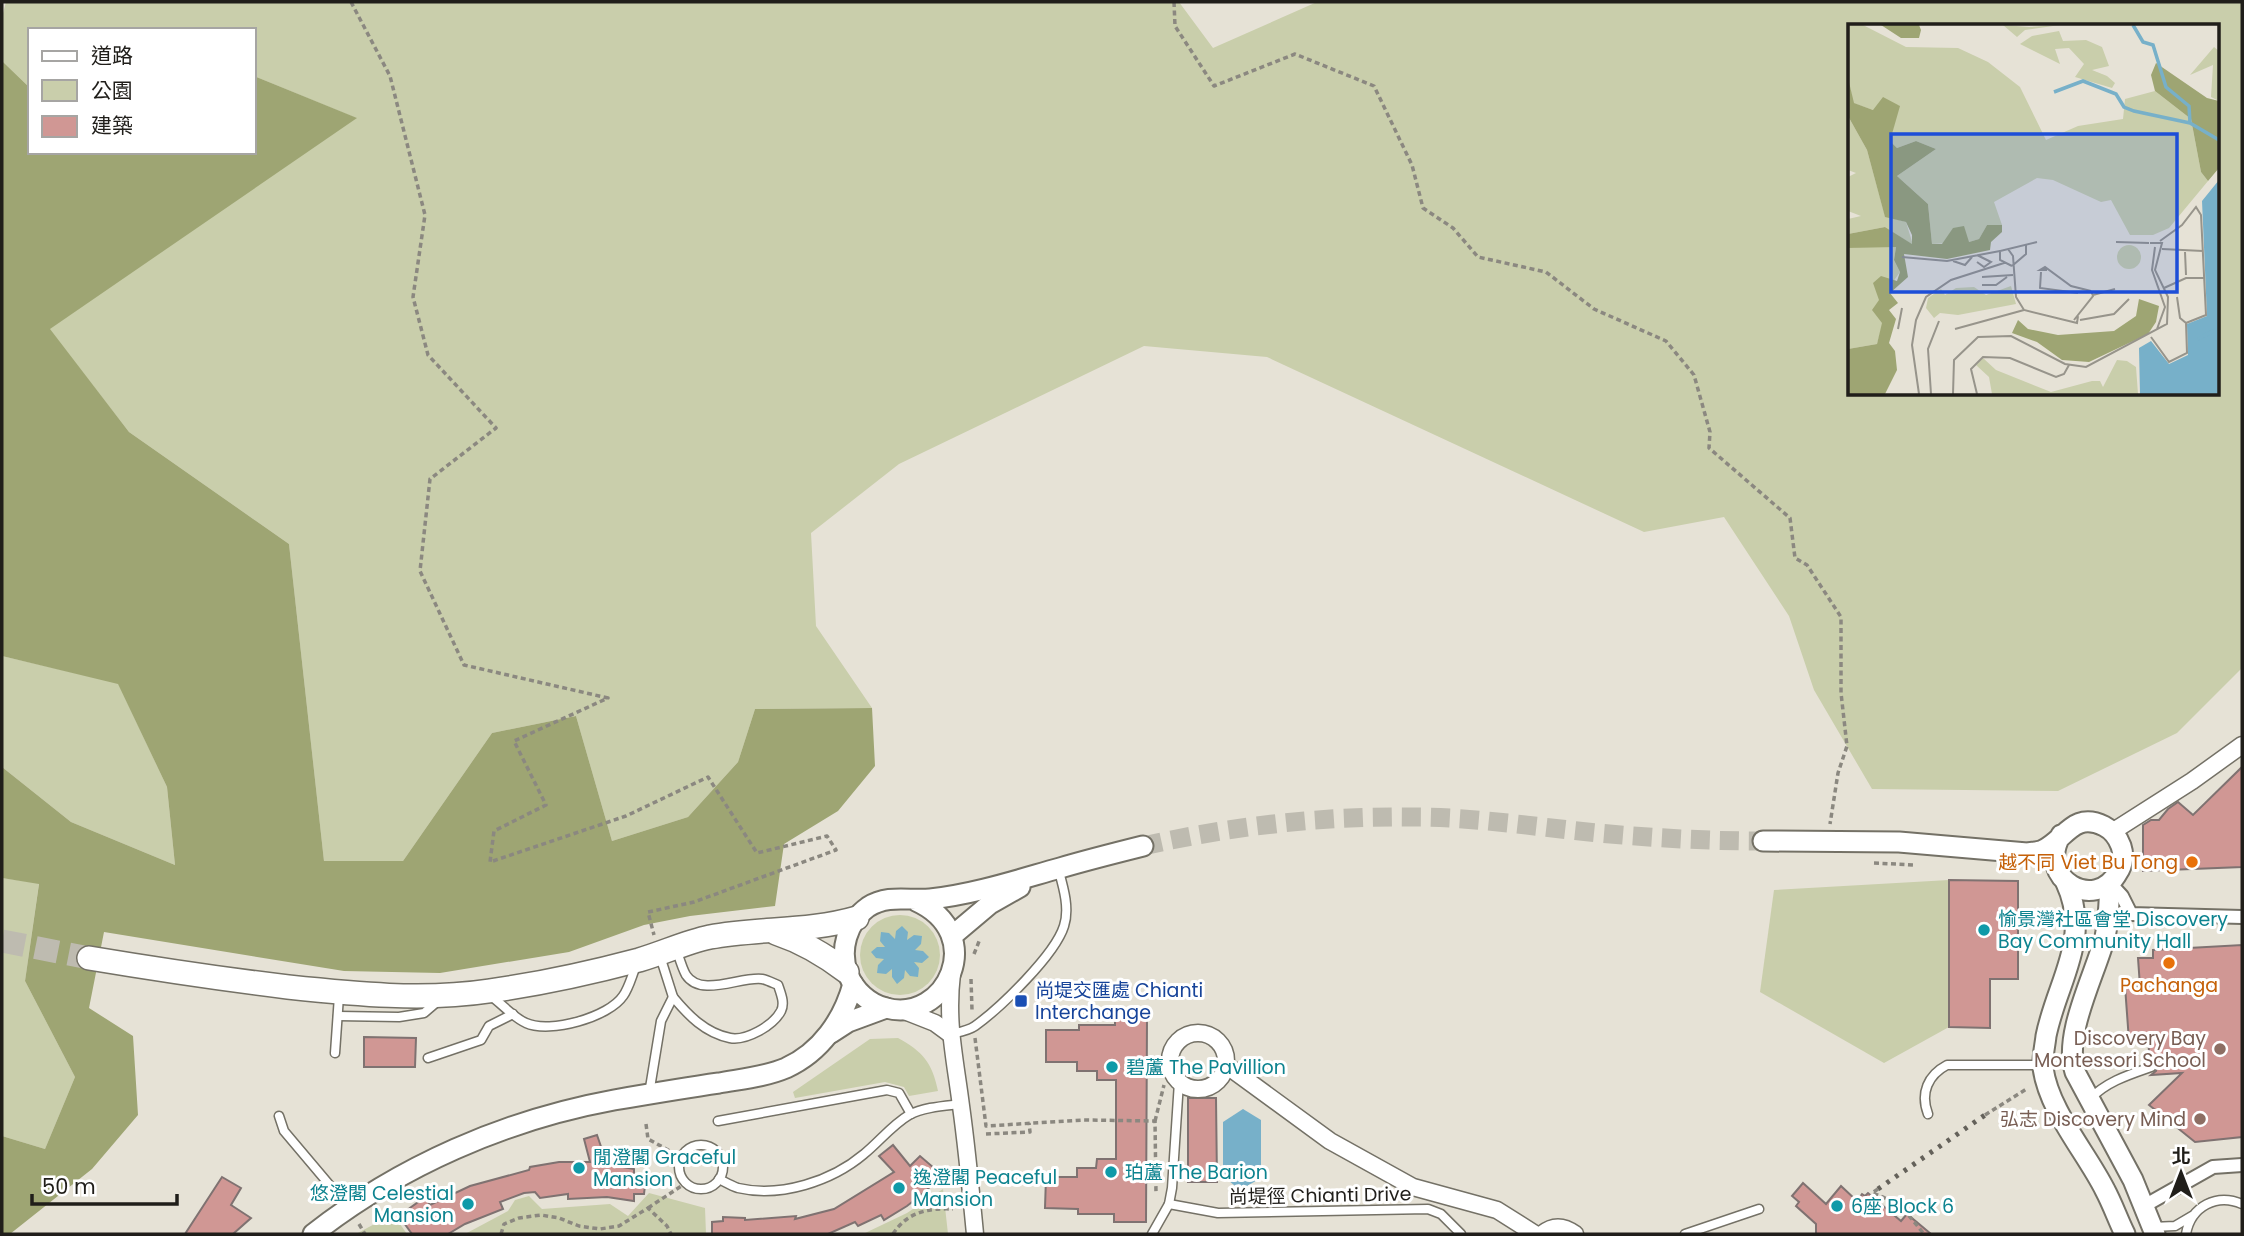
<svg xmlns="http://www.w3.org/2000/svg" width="2244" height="1236" font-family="Poppins,'Noto Sans TC',sans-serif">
  <rect width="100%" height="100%" fill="#e6e2d6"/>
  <g fill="#c9ceab" fill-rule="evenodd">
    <path d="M 6,2 L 1179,2 L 1213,48 L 1317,2 L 2242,2 L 2242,668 L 2177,733 L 2058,791 L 1872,789 L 1814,690 L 1789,616 L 1724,517 L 1644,532 L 1267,357 L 1144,346 L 899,464 L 811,533 L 816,626 L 872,708 L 755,709 L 738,762 L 688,817 L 612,841 L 576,716 L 492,733 L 403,861 L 324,861 L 289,544 L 129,432 L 49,329 L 356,118 L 254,76 L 254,30 L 30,30 L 30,88 L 2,61 L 2,17 ZM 1850,26 L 2218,26 L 2218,394 L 1850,394 Z"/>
    <path d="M 2,656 L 118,683 L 167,787 L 175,865 L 71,822 L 2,767 Z"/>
    <path d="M 2,878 L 39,883 L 25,981 L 75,1077 L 45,1149 L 2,1136 Z"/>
    <path d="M 1949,880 L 1949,1027 L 1884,1063 L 1760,992 L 1774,890 Z"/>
    <circle cx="900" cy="955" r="40"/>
    <path d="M 898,1038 C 923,1052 932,1062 938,1091 L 909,1096 L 904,1087 L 885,1082 L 795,1098 L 793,1092 L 870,1039 Z"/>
    <path d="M 943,1189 L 948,1234 L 863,1234 L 907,1213 Z"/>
    <path d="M 649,1193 L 705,1208 L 706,1234 L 465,1234 L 508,1211 L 515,1200 L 529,1196 L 542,1209 L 610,1204 L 628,1216 Z"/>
    <path d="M 393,1214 L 407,1234 L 356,1234 Z"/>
  </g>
  <path fill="#9ea573" d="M 2,61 L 30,88 L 30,152 L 254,152 L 254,76 L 357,118 L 50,329 L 129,432 L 289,544 L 324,861 L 403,861 L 492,733 L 576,716 L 612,841 L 688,817 L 738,762 L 755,709 L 872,708 L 875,766 L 838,811 L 784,844 L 775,906 L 690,916 L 644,925 L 569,952 L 440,973 L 344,971 L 104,932 L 89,1008 L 133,1036 L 138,1115 L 92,1169 L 10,1234 L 2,1234 L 2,1136 L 45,1149 L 75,1077 L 25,981 L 39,884 L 2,878 L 2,767 L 71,822 L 175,865 L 167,787 L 118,684 L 2,656 Z"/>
  <g fill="#77b0c9">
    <path d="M 902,926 L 908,932 L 907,940 L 914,935 L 922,936 L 921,944 L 915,950 L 923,951 L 929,957 L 922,963 L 914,962 L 919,968 L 918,977 L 910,976 L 905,970 L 904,978 L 897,984 L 892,977 L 892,969 L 886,974 L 877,973 L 878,965 L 884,959 L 876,958 L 871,952 L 877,947 L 885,947 L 880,941 L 881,932 L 889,933 L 895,939 L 896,931 Z"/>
    <path d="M 1243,1109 L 1261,1120 L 1261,1178 L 1240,1190 L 1223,1176 L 1223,1122 Z"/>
  </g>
  <g fill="#d09794" stroke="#7f7271" stroke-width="2">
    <path d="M 2242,767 L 2242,867 L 2143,871 L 2143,825 L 2151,820 L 2159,820 L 2168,809 L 2178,802 L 2193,815 Z"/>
    <path d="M 1949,880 L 2018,881 L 2018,979 L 1990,979 L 1990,1028 L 1949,1027 Z"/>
    <path d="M 2242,945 L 2242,1137 L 2195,1142 L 2149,1105 L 2182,1073 L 2151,1075 L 2156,1071 L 2157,1066 L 2155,1062 L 2150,1061 L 2148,1041 L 2129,1041 L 2125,986 L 2140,986 L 2138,958 L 2153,958 L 2153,950 Z"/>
    <path d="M 1115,1018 L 1147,1018 L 1146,1222 L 1114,1222 L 1114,1214 L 1078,1214 L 1078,1209 L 1045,1208 L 1046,1177 L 1077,1177 L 1077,1168 L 1096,1168 L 1097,1159 L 1116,1159 L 1116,1080 L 1097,1080 L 1097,1071 L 1077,1071 L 1077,1062 L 1046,1062 L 1046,1030 L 1079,1030 L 1079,1025 L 1115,1025 Z"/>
    <path d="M 364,1037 L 416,1038 L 415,1067 L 364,1067 Z"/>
    <path d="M 1188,1098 L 1216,1098 L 1217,1182 L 1188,1182 Z"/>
    <path d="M 597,1135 L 607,1164 L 634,1169 L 634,1176 L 646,1177 L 644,1194 L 634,1194 L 634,1201 L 607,1197 L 568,1199 L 568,1194 L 540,1198 L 535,1192 L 524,1193 L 500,1202 L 503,1209 L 465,1224 L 448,1234 L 412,1234 L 399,1216 L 425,1197 L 430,1205 L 470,1186 L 529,1170 L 530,1167 L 559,1162 L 590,1162 L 584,1139 Z"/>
    <path d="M 893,1145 L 910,1166 L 920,1156 L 934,1168 L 929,1174 L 935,1181 L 926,1191 L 907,1206 L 884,1220 L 881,1215 L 858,1226 L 855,1222 L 828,1234 L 712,1234 L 712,1222 L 723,1221 L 723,1217 L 745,1218 L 745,1220 L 796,1216 L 795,1219 L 834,1209 L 894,1172 L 879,1156 Z"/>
    <path d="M 222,1177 L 241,1188 L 231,1205 L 251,1218 L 233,1234 L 185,1234 Z"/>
    <path d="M 1803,1183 L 1826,1204 L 1841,1186 L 1857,1201 L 1862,1194 L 1865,1196 L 1868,1193 L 1901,1221 L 1907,1214 L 1931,1234 L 1816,1234 L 1816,1224 L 1796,1206 L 1799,1202 L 1792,1196 Z"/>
  </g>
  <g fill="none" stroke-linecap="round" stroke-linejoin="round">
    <path stroke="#bebbb0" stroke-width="19" stroke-dasharray="19 10" stroke-linecap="butt" d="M 1143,846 C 1232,826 1321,816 1412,817 C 1475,817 1536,827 1598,833 C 1653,838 1708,841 1763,841"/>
    <path stroke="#bebbb0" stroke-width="23" stroke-dasharray="23 11" stroke-linecap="butt" d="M 2,941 L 89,958"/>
    <g stroke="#747166" stroke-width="11">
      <g id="service">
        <path d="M 491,996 C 502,1004 514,1018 526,1023 C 550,1034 609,1017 623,996 C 629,988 632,975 636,966"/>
        <path d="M 673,997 C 688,1015 705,1033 730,1038 C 746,1041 773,1026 781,1011 C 785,1003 781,994 778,985 C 773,983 767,980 762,979 C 741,976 701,998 686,975 C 682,968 679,957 676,948"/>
        <path d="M 338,1016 L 399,1017 L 424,1013 L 438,1001"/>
        <path d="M 950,1034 C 959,1032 968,1031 975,1026 C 1000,1008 1055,955 1064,926 C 1070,908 1063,886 1058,868"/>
        <path d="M 335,1053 L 339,996"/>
        <path d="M 428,1058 L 481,1040 L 489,1026 L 513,1014"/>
        <path d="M 1179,1082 L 1172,1188 L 1169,1204 L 1218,1213 L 1428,1209 L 1441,1214 L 1461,1234"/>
        <path d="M 649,1094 L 661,1021 L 673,997 L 660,956"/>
        <path d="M 2090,1099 C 2106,1082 2128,1075 2151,1067"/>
        <path d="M 1928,1114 C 1920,1093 1928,1075 1947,1065 L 2043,1065"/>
        <path d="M 279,1116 L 284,1131 L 349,1208"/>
        <path d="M 718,1121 L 887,1090 L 899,1093 L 911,1114"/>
        <circle cx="701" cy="1167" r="22"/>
        <path d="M 719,1179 C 725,1182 732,1186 738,1188 C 781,1198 832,1181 864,1154 C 879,1142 892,1125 909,1115 C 924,1107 944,1106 961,1104"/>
        <path d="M 2152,1227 L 2175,1226 L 2192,1216"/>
        <path d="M 1152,1234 L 1169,1204"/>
        <path d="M 1685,1234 L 1759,1209"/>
        <path d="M 2186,1234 C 2191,1206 2217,1193 2242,1204"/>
      </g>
    </g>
    <g stroke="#747166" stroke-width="16">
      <g id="pedestrian">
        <path d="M 2110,883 L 2122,896 L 2131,914 L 2242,917"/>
        <path d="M 2144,1206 L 2213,1167 L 2242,1165"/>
      </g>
    </g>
    <g stroke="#747166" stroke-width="19">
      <g id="minor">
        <path d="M 2112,832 L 2192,781 L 2242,745"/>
        <path d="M 952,973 C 946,1023 955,1058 961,1106 C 967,1149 971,1192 975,1234"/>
        <path d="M 902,1010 L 935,1023 L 950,1034"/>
        <circle cx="1198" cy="1061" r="28"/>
        <path d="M 1226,1065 L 1330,1141 L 1413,1187 L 1497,1210 L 1535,1234"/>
        <path d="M 1542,1234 C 1553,1225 1564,1226 1575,1234"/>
      </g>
    </g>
    <g stroke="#747166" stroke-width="23">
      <g id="tertiary">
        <path d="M 1763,841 L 1899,842 L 2027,853 C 2032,852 2039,852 2043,850 C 2065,840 2073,811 2104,826 C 2112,830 2118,838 2121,846 C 2124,855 2123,865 2118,872 C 2096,913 2035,879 2061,835"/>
        <path d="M 2066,883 C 2092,939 2057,981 2046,1036 C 2045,1046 2042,1057 2043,1068 C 2049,1111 2086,1152 2105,1190 C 2113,1205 2118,1220 2125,1234"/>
        <path d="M 2110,883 C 2109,901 2109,919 2105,937 C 2095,975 2063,1034 2075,1072 L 2133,1180 L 2155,1234"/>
        <path d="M 916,901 C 989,934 946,1024 886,1008 C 869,1004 854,990 848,974 C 839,950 847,922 868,907 C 888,894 909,901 930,899 C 975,894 1017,880 1060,868 C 1087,860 1115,853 1143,846"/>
        <path d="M 952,936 L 990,904 L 1020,887"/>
        <path d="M 831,1033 L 848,1022 L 886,1008"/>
        <path d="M 313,1234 C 400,1166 505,1120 614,1100 C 649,1094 684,1088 719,1083 C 741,1079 765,1077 786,1068 C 821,1052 843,1020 853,984"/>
      </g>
    </g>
    <g stroke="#747166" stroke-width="26">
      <g id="secondary">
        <path d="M 776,933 C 803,942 825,955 847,972"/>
        <path d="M 89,958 C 155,969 222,979 288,987 C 355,994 423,1001 489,991 C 540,984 590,973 639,960 C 663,953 686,942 710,937 C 759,928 809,932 857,918"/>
      </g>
    </g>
    <g stroke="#8b8880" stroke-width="3.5" stroke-dasharray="5 3.5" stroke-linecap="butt">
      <path d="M 351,2 L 390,76 L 425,215 L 413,297 L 428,355 L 496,428 L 430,479 L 420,571 L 464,665 L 608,698 L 514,741 L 546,805 L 494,831 L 490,862 L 626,816 L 708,777 L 757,853 L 827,836 L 836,850 L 694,902 L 648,912 L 654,935"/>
      <path d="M 1174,2 L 1175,26 L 1214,86 L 1295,54 L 1374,86 L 1412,165 L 1423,208 L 1453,228 L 1478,257 L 1546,272 L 1594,309 L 1666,341 L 1694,375 L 1710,432 L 1709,448 L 1790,518 L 1795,558 L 1807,565 L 1841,617 L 1841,693 L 1847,746 L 1838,773 L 1830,824"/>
      <path d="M 1874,863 L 1915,865"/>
      <path d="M 974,954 L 980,939"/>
      <path d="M 971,979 L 972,1010"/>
      <path d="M 975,1038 L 986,1126 L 1084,1120 L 1155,1121 L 1156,1194"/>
      <path d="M 1167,1074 L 1170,1061"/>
      <path d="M 1985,1115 L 2028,1088"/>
      <path d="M 1155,1121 L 1164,1085"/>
      <path d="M 646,1124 L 648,1139 L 681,1157"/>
      <path d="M 986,1134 L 1030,1132 L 1029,1123"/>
      <path d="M 1878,1189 L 1872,1193 C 1901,1203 1905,1211 1924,1234"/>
      <path d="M 648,1208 L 686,1183"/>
      <path d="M 359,1224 L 365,1234"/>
      <path d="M 501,1234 L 504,1224 L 519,1218 L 541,1215 L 559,1218 L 579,1226 L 600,1229 L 619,1226 L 648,1208 L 667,1226 L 671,1234"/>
      <path d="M 893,1234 C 907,1212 928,1208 953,1209"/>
    </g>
    <use href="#service" stroke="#fff" stroke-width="8"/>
    <use href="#pedestrian" stroke="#fff" stroke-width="12"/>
    <use href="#minor" stroke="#fff" stroke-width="16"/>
    <use href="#tertiary" stroke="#fff" stroke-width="19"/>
    <use href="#secondary" stroke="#fff" stroke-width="23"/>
    <path stroke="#64615a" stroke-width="5" stroke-dasharray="3.5 7" stroke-linecap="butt" d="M 1878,1189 L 1985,1115"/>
  </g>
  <g fill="#e8710a" stroke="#fff" stroke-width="2.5">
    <circle cx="2192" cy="862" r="7"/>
    <circle cx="2169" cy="963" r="7"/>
  </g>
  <g fill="#0f9aa8" stroke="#fff" stroke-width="2.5">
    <circle cx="1984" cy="930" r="7"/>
    <circle cx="1112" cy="1067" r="7"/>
    <circle cx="579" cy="1168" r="7"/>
    <circle cx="1111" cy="1172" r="7"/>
    <circle cx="899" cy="1188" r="7"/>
    <circle cx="468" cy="1204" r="7"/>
    <circle cx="1837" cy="1206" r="7"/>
  </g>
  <rect fill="#1a4fb4" stroke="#fff" stroke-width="2.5" x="1014" y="994" width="14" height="14" rx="3.5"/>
  <g fill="#8d6e63" stroke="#fff" stroke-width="2.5">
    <circle cx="2220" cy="1049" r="7"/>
    <circle cx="2200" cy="1119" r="7"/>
  </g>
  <g text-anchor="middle" stroke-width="6" stroke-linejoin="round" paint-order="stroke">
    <g font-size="19" fill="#c56008" stroke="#fff" text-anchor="end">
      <text x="2178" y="869">越不同 Viet Bu Tong</text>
      <text x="2169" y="992" text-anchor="middle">Pachanga</text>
    </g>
    <g font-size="19" fill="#0d838f" stroke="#fff" text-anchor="start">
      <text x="1998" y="926">愉景灣社區會堂 Discovery<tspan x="1998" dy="22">Bay Community Hall</tspan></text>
      <text x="1126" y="1074">碧蘆 The Pavillion</text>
      <text x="593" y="1164">閒澄閣 Graceful<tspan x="593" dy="22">Mansion</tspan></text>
      <text x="1125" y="1179">珀蘆 The Barion</text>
      <text x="913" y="1184">逸澄閣 Peaceful<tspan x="913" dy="22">Mansion</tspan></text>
      <text x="454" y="1200" text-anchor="end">悠澄閣 Celestial<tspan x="454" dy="22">Mansion</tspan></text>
      <text x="1851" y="1213">6座 Block 6</text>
    </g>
    <g font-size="19" fill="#164399" stroke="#fff" text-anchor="start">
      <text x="1035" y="997">尚堤交匯處 Chianti<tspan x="1035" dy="22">Interchange</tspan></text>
    </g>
    <g font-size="19" fill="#785e54" stroke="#fff" text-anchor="end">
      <text x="2206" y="1045">Discovery Bay<tspan x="2206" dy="22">Montessori School</tspan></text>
      <text x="2186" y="1126">弘志 Discovery Mind</text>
    </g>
    <g font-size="19" fill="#201e1a" stroke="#fff">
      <text transform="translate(1320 1195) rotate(-1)" y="7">尚堤徑 Chianti Drive</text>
    </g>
  </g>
  <g transform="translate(1848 24)">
    <rect width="371" height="371" fill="#e6e2d6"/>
    <path d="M 0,1 L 15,1 L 58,23 L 110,24 L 140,38 L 172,63 L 198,116 L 230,102 L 275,95 L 277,75 L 307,67 L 343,95 L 353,148 L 360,157 L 321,204 L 305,211 L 282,211 L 263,176 L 253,178 L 205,156 L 189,154 L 146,178 L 154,201 L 139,201 L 131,215 L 121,218 L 84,220 L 80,180 L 49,152 L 88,125 L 68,117 L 49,124 L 42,117 L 51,81 L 25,86 L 5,79 L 0,54 ZM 155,1 L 181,3 L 212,1 L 177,6 L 169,13 ZM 211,7 L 215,17 L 238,16 L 254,23 L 261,42 L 244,46 L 259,52 L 267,59 L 264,64 L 227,53 L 236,40 L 221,24 L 207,25 L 212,40 L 172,20 L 184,12 ZM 366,23 L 371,27 L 371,77 L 363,73 L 365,41 L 342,51 ZM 0,92 L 19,126 L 37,192 L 58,198 L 65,221 L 37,203 L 0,210 L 0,195 L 13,192 L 0,187 L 0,153 L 8,149 L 0,146 ZM 33,221 L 48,223 L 46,236 L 52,248 L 32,276 L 35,299 L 29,320 L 0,325 L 0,224 ZM269 233a12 12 0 1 1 24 0a12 12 0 1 1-24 0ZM 163,262 L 168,280 L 110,291 L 92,289 L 86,294 L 78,284 L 80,274 L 93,265 L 97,271 L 108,264 L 126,263 L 138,271 ZM 135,334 L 148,346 L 203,368 L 244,357 L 252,357 L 255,363 L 269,336 L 279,337 L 288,343 L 290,370 L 144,370 L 141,353 L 128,341 Z" fill="#c9ceab"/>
    <path d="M 33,1 L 71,1 L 73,6 L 71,14 L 53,14 ZM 308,39 L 359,74 L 371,77 L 371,144 L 360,157 L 353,148 L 343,95 L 307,67 L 303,51 ZM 0,54 L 6,79 L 25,86 L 35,73 L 52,82 L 42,117 L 49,124 L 68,117 L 88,125 L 49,152 L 80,180 L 84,220 L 94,220 L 105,204 L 116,202 L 121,218 L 131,215 L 139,201 L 154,201 L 154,208 L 143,218 L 142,226 L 99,235 L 56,230 L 60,253 L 42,269 L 50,279 L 41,286 L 48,295 L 41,319 L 47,327 L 49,346 L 37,370 L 0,370 L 0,325 L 29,320 L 34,299 L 24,286 L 31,276 L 25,259 L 33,252 L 49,257 L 52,248 L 46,236 L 48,223 L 0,224 L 0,210 L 37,203 L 64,220 L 64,211 L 58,198 L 37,193 L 19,126 L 0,92 ZM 291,275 L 311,282 L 308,298 L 300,310 L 241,338 L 214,336 L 189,318 L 164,309 L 170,296 L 180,305 L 210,311 L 266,307 L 288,292 Z" fill="#9ea573"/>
    <path d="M 371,156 L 371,370 L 292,370 L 291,324 L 303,317 L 321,340 L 340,331 L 339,300 L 359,292 L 354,177 Z" fill="#77b0c9"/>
    <path fill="none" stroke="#77b0c9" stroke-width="3.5" d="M 285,1 L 295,18 L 305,21 L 318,63 L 341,82 L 342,99 L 371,116M 206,68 L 235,57 L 268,70 L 276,83 L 286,87 L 342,99M 350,315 L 371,304"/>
    <path fill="none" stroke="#97948b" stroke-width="2" d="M 268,218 L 301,219M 307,223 L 304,246 L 317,283 L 309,305M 160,225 L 165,232 L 168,273 L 176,286 L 229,299 L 230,292M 314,225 L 355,227M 337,228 L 338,251M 54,233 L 99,237 L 152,227M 105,237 L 117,241 L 124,233M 129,238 L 136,243 L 143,238 L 129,231M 164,242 L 152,236 L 152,227 L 189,218M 164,242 L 178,230 L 178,221M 199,246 L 192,246 L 197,243 L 223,262 L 243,267M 193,248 L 192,264 L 230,269M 134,253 L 165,251M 134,261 L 148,261 L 159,253M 316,264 L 338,254 L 356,254M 245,271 L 267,265M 329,273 L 332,294 L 338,299M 226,296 L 245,272 L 243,267M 232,296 L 266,290 L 281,275M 50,305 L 54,284M 107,305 L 176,286M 303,313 L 321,338 L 339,329 L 338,299 L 358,291 L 353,191 L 348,183 L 334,201 L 312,217M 71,370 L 64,321 L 68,296 L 78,273 L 103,256 L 156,239M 83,370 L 80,325 L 91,297M 105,370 L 106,336 L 130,313 L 163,312 L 217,340 L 238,343 L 319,300 L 320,273 L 307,246 L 314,219 L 302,219M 129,370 L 123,345 L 135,333 L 162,334 L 208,353 L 216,350 L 221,341"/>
    <path fill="#1d4ed8" fill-opacity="0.15" stroke="#1d4ed8" stroke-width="3.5" d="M 43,110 L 329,110 L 329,268 L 43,268 Z"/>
    <rect width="371" height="371" fill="none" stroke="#201e1a" stroke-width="3.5"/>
  </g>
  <rect width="2244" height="1236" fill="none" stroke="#201e1a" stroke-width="7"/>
  <rect x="28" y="28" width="228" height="126" fill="#ffffff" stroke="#a6a5a3" stroke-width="2"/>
  <rect x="42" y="51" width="35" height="10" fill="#ffffff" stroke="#a6a5a3" stroke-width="2"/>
  <text x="91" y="63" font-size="21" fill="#201e1a">道路</text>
  <rect x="42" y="80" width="35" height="21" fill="#c9ceab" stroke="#a6a5a3" stroke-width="2"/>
  <text x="91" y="98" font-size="21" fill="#201e1a">公園</text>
  <rect x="42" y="116" width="35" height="21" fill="#d09794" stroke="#a6a5a3" stroke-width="2"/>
  <text x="91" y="133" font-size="21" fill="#201e1a">建築</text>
  <g transform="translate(2181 1173)" stroke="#ffffff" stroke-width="5" paint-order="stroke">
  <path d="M0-5L12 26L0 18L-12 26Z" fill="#201e1a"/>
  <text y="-10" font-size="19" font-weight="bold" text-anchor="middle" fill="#201e1a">北</text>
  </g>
  <path d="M32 1194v10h145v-10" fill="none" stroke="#201e1a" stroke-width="3.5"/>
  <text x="42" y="1194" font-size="21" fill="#201e1a" stroke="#ffffff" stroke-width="5" paint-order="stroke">50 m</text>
</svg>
